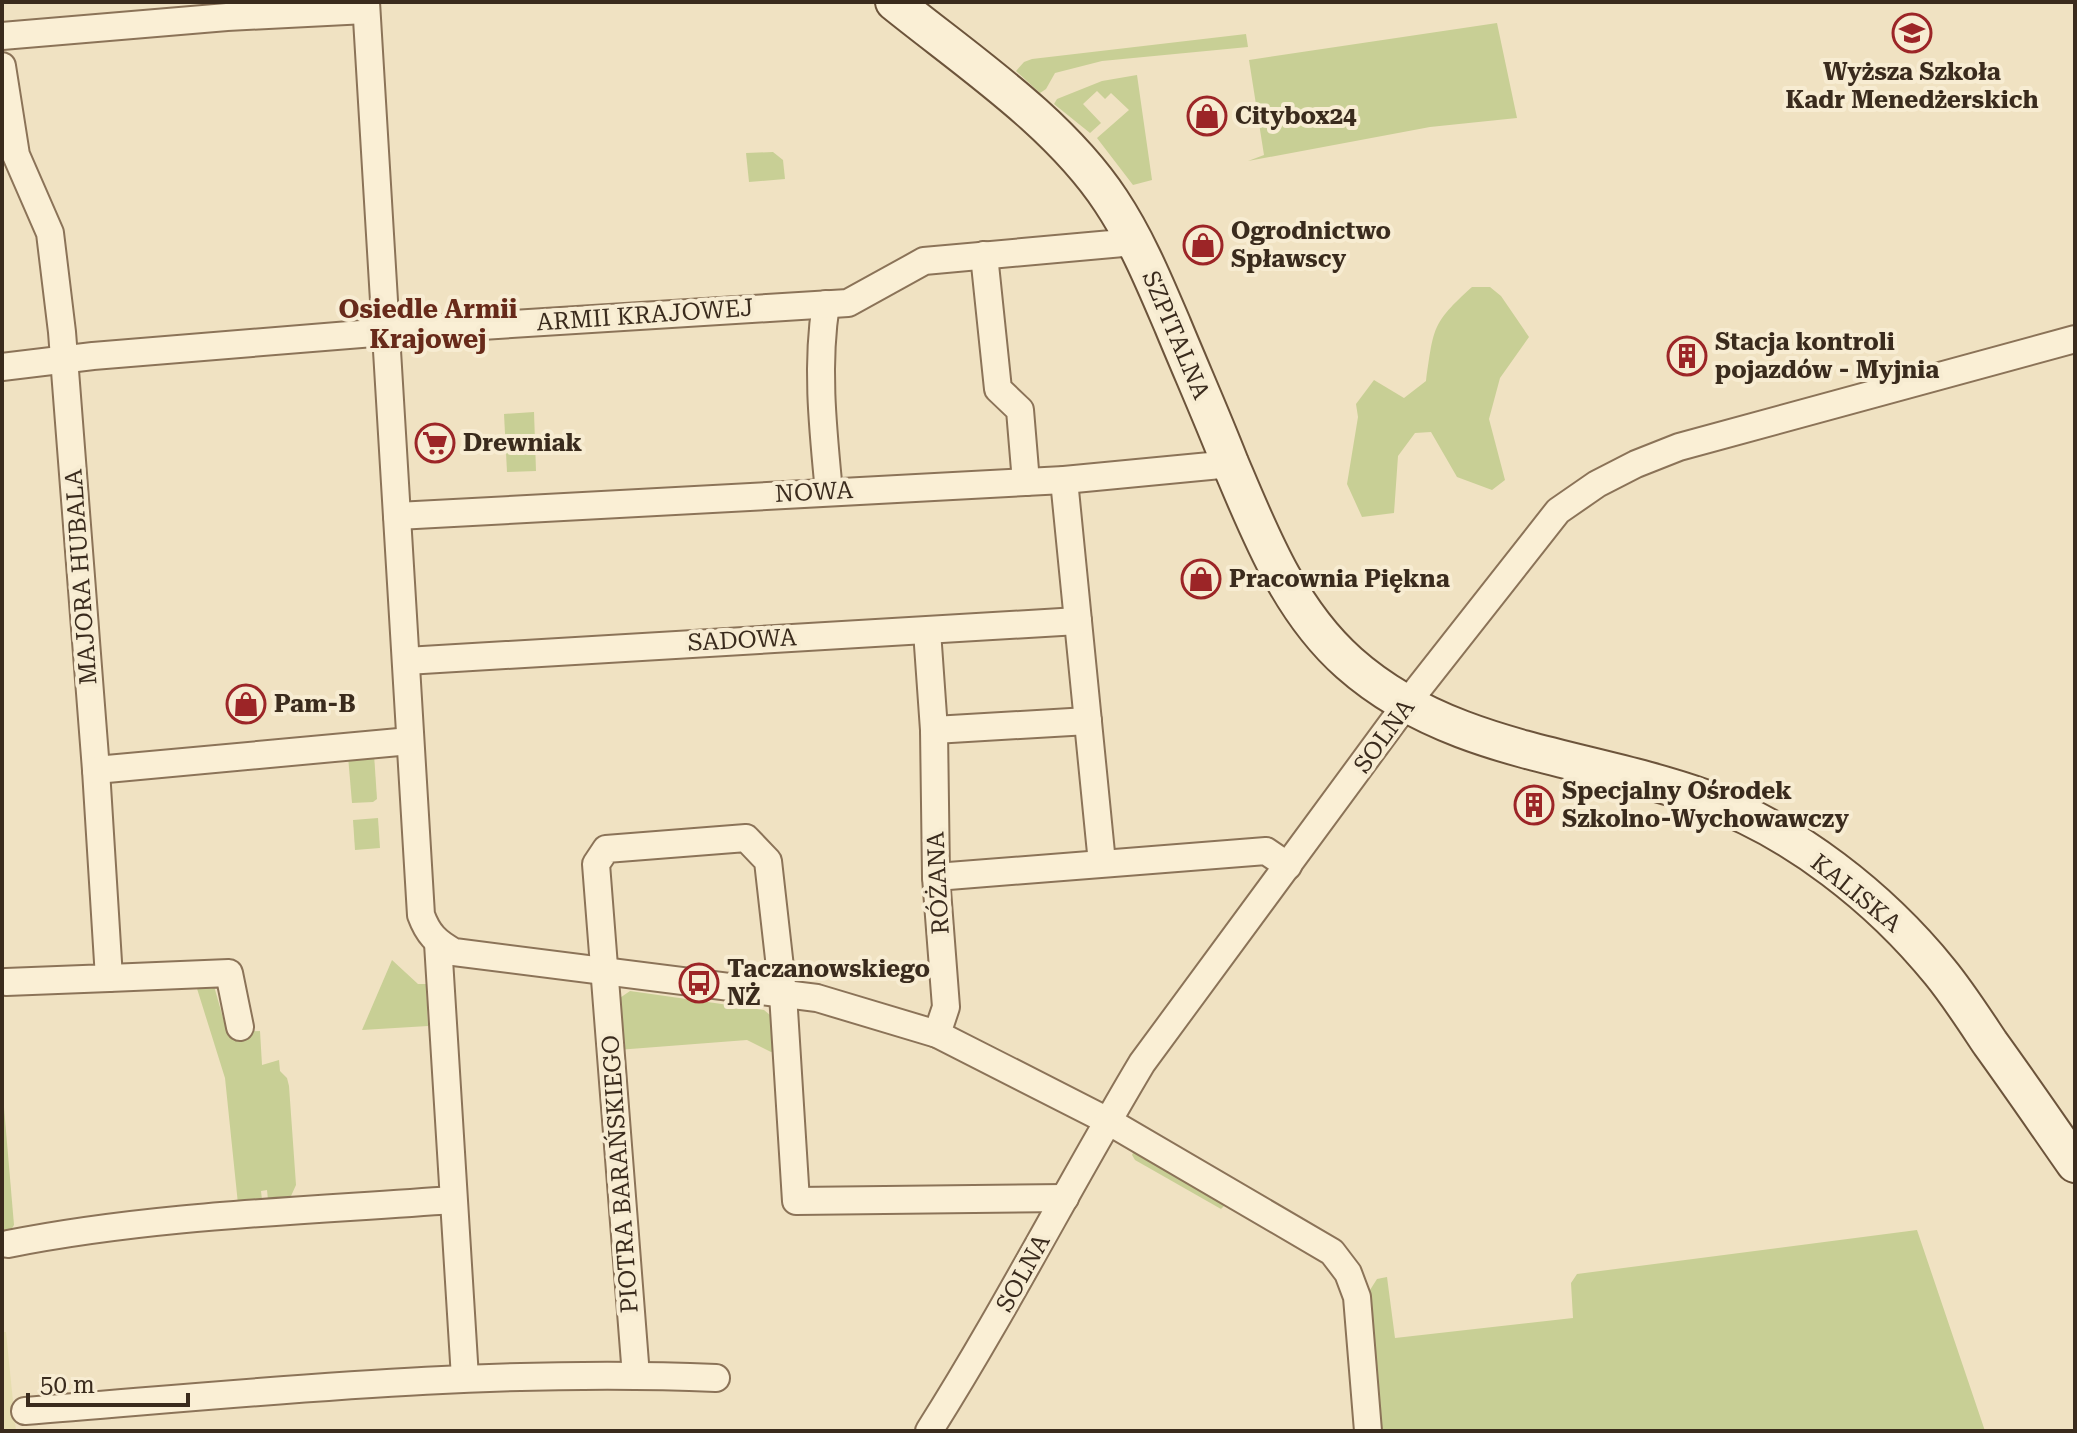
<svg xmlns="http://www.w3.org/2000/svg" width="2077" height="1433" font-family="'Roboto Serif',serif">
  <rect width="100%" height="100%" fill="#f0e2c2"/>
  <path fill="#e6ddaf" d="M 2,1332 L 6,1332 L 16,1431 L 2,1431 Z"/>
  <g fill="#c8cf95">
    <path d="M 1497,23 L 1517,118 L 1430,127 L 1248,161 L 1264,155 L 1249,60 Z"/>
    <path d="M 1246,34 L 1248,47 L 1102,61 L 1055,73 L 1046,89 L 1040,93 L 1016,71 L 1024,62 L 1032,59 Z"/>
    <path d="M 1137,75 L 1152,180 L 1133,185 L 1097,138 L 1129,110 L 1111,93 L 1105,99 L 1097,91 L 1083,104 L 1101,123 L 1090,133 L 1054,104 L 1057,99 L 1102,81 Z"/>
    <path d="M 773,152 L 783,160 L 785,179 L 749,182 L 746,153 Z"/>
    <path d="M 1472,287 L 1490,287 L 1501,296 L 1529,337 L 1500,378 L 1489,419 L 1505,480 L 1492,490 L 1457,477 L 1431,432 L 1415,433 L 1398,456 L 1394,513 L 1362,517 L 1347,484 L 1358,417 L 1356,404 L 1374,380 L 1404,398 L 1426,381 C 1434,328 1431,324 1472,287 Z"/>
    <path d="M 534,412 L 536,471 L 507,472 L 504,414 Z"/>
    <path d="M 374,754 L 377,799 L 373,802 L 352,803 L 348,756 Z"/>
    <path d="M 378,818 L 380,848 L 355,850 L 353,820 Z"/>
    <path d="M 392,960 L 418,984 L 426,984 L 428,1026 L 362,1030 Z"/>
    <path d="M 194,979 L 214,986 L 227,1032 L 260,1031 L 262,1065 L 279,1060 L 280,1071 L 287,1078 L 289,1086 L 296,1185 L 291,1196 L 268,1200 L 267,1190 L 261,1191 L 262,1200 L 238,1204 L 225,1078 Z"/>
    <path d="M 630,991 L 764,1010 L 770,1015 L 772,1028 L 777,1028 L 775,1051 L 771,1052 L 747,1040 L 617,1050 L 614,1002 Z"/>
    <path d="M 2,1084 L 14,1225 L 2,1244 Z"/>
    <path d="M 1135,1149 L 1224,1201 L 1224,1206 L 1221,1209 L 1135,1160 L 1132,1155 Z"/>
    <path d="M 1917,1230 L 1985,1431 L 1376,1431 L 1365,1291 L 1370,1290 L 1377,1279 L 1387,1277 L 1395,1338 L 1573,1318 L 1571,1283 L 1577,1274 Z"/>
  </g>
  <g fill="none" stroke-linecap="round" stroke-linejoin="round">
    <g stroke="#8b7358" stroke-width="30">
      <g id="street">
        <path d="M 366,2 L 421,915 C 428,934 436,942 454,952 L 817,998 L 937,1034 L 1108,1121 L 1332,1252 L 1348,1273 L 1357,1297 L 1368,1431"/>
        <path d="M 2,36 L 227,17 L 366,10"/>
        <path d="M 2,66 L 16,155 L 50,233 L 62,332 L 96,770 L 109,978 L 6,982"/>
        <path d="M 984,255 L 998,389 L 1020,410 L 1026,482"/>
        <path d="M 826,304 C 816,366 823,430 829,492"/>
        <path d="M 2,367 L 93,356 L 386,332 L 848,303 L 924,261 L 1134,242"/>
        <path d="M 1064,480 L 1102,863"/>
        <path d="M 397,516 L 1064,480 L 1231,464"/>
        <path d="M 927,631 L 934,730 L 936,877 L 946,1007 L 937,1034"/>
        <path d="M 406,661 L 1078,621"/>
        <path d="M 934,730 L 1088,721"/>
        <path d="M 96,770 L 410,741"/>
        <path d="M 936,877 L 1266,851 L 1288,866"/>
        <path d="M 438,943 L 465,1378"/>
        <path d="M 109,978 L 229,973 L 240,1027"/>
        <path d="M 8,1244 C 154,1215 305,1211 452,1200"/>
        <path d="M 636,1376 L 596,864 L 606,849 L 746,838 L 768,861 L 783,994 L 796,1201 L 1065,1198"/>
        <path d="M 25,1411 C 254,1393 485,1368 716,1378"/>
        <path d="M 929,1431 C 1005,1311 1069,1185 1142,1063 L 1407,703 L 1558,511 L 1597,484 L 1636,464 L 1679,447 L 2075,339"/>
      </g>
    </g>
    <g stroke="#6c543b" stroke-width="40">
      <path id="secondary" d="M 894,2 C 967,61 1059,122 1111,201 C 1137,240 1155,284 1173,326 C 1192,372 1212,417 1230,463 C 1260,534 1290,611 1349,663 C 1449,752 1584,755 1704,798 C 1794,830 1880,898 1940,972 C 1958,994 1974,1019 1990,1043 C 2019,1083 2047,1124 2075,1164"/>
    </g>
    <use href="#street" stroke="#faefd5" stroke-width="26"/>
    <use href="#secondary" stroke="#faefd5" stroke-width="36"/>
  </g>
  <defs>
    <g id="university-ring" transform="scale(2)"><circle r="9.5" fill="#f7ecd2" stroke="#9c2527" stroke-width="1.5"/><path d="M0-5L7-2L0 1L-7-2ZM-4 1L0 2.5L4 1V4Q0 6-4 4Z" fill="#9c2527"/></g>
    <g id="shop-ring" transform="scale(2)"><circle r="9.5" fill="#f7ecd2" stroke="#9c2527" stroke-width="1.5"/><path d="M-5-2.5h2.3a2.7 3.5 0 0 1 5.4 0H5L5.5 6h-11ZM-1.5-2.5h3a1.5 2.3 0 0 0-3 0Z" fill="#9c2527"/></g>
    <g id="building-ring" transform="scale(2)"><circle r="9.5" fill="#f7ecd2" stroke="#9c2527" stroke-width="1.5"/><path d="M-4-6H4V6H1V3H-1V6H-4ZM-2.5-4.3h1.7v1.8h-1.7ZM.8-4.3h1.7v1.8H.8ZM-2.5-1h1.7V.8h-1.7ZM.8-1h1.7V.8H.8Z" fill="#9c2527"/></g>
    <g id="supermarket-ring" transform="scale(2)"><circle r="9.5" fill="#f7ecd2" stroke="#9c2527" stroke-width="1.5"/><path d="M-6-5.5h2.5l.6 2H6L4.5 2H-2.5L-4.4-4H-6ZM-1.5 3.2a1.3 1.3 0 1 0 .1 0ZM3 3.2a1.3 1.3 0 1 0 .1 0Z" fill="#9c2527"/></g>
    <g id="bus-ring" transform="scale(2)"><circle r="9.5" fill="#f7ecd2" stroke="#9c2527" stroke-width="1.5"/><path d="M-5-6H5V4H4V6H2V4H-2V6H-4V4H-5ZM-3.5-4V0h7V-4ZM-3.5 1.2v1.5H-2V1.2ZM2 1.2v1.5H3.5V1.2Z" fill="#9c2527"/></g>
  </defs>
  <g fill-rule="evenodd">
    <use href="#university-ring" x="1912" y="33"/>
    <use href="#shop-ring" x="1207" y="116"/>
    <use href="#shop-ring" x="1203" y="245"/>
    <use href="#building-ring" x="1687" y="356"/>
    <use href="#supermarket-ring" x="435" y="443"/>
    <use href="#shop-ring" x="1201" y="579"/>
    <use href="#shop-ring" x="246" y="704"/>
    <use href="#building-ring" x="1534" y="805"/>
    <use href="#bus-ring" x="699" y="983"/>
  </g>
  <g text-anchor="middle" stroke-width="8" stroke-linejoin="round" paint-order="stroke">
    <g font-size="24" font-weight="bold" fill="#3a2b1d" stroke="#f7ecd2" text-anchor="start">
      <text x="1912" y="80" text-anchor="middle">Wyższa Szkoła<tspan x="1912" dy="28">Kadr Menedżerskich</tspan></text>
      <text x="1235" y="124">Citybox24</text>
      <text x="1231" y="239">Ogrodnictwo<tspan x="1231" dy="28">Spławscy</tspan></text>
      <text x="1715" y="350">Stacja kontroli<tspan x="1715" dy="28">pojazdów - Myjnia</tspan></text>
      <text x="463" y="451">Drewniak</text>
      <text x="1229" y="587">Pracownia Piękna</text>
      <text x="274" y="712">Pam-B</text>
      <text x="1562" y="799">Specjalny Ośrodek<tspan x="1562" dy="28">Szkolno-Wychowawczy</tspan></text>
      <text x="727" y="977">Taczanowskiego<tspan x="727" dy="28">NŻ</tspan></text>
    </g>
    <g font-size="24" fill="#3a2b1d" stroke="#f7ecd2">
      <text transform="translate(645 315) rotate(-4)" y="8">ARMII KRAJOWEJ</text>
      <text transform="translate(1176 335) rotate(67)" y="8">SZPITALNA</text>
      <text transform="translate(814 492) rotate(-3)" y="8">NOWA</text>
      <text transform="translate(81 577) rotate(-94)" y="8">MAJORA HUBALA</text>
      <text transform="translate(742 640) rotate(-3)" y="8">SADOWA</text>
      <text transform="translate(1384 736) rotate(-54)" y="8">SOLNA</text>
      <text transform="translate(938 883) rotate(-93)" y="8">RÓŻANA</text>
      <text transform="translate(1856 893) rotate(39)" y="8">KALISKA</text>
      <text transform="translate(620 1174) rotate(-94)" y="8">PIOTRA BARAŃSKIEGO</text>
      <text transform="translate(1023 1273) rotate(-61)" y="8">SOLNA</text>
    </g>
    <g font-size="26" font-weight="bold" fill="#682a1a" stroke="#f7ecd2">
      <text x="428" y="318">Osiedle Armii<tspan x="428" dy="30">Krajowej</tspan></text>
    </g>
  </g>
  <rect width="2077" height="1433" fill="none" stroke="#3a2b1d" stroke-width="8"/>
  <path d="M28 1393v12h160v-12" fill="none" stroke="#3a2b1d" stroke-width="4"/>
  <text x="40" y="1393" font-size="24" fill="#3a2b1d" stroke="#f7ecd2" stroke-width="6" paint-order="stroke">50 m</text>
</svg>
